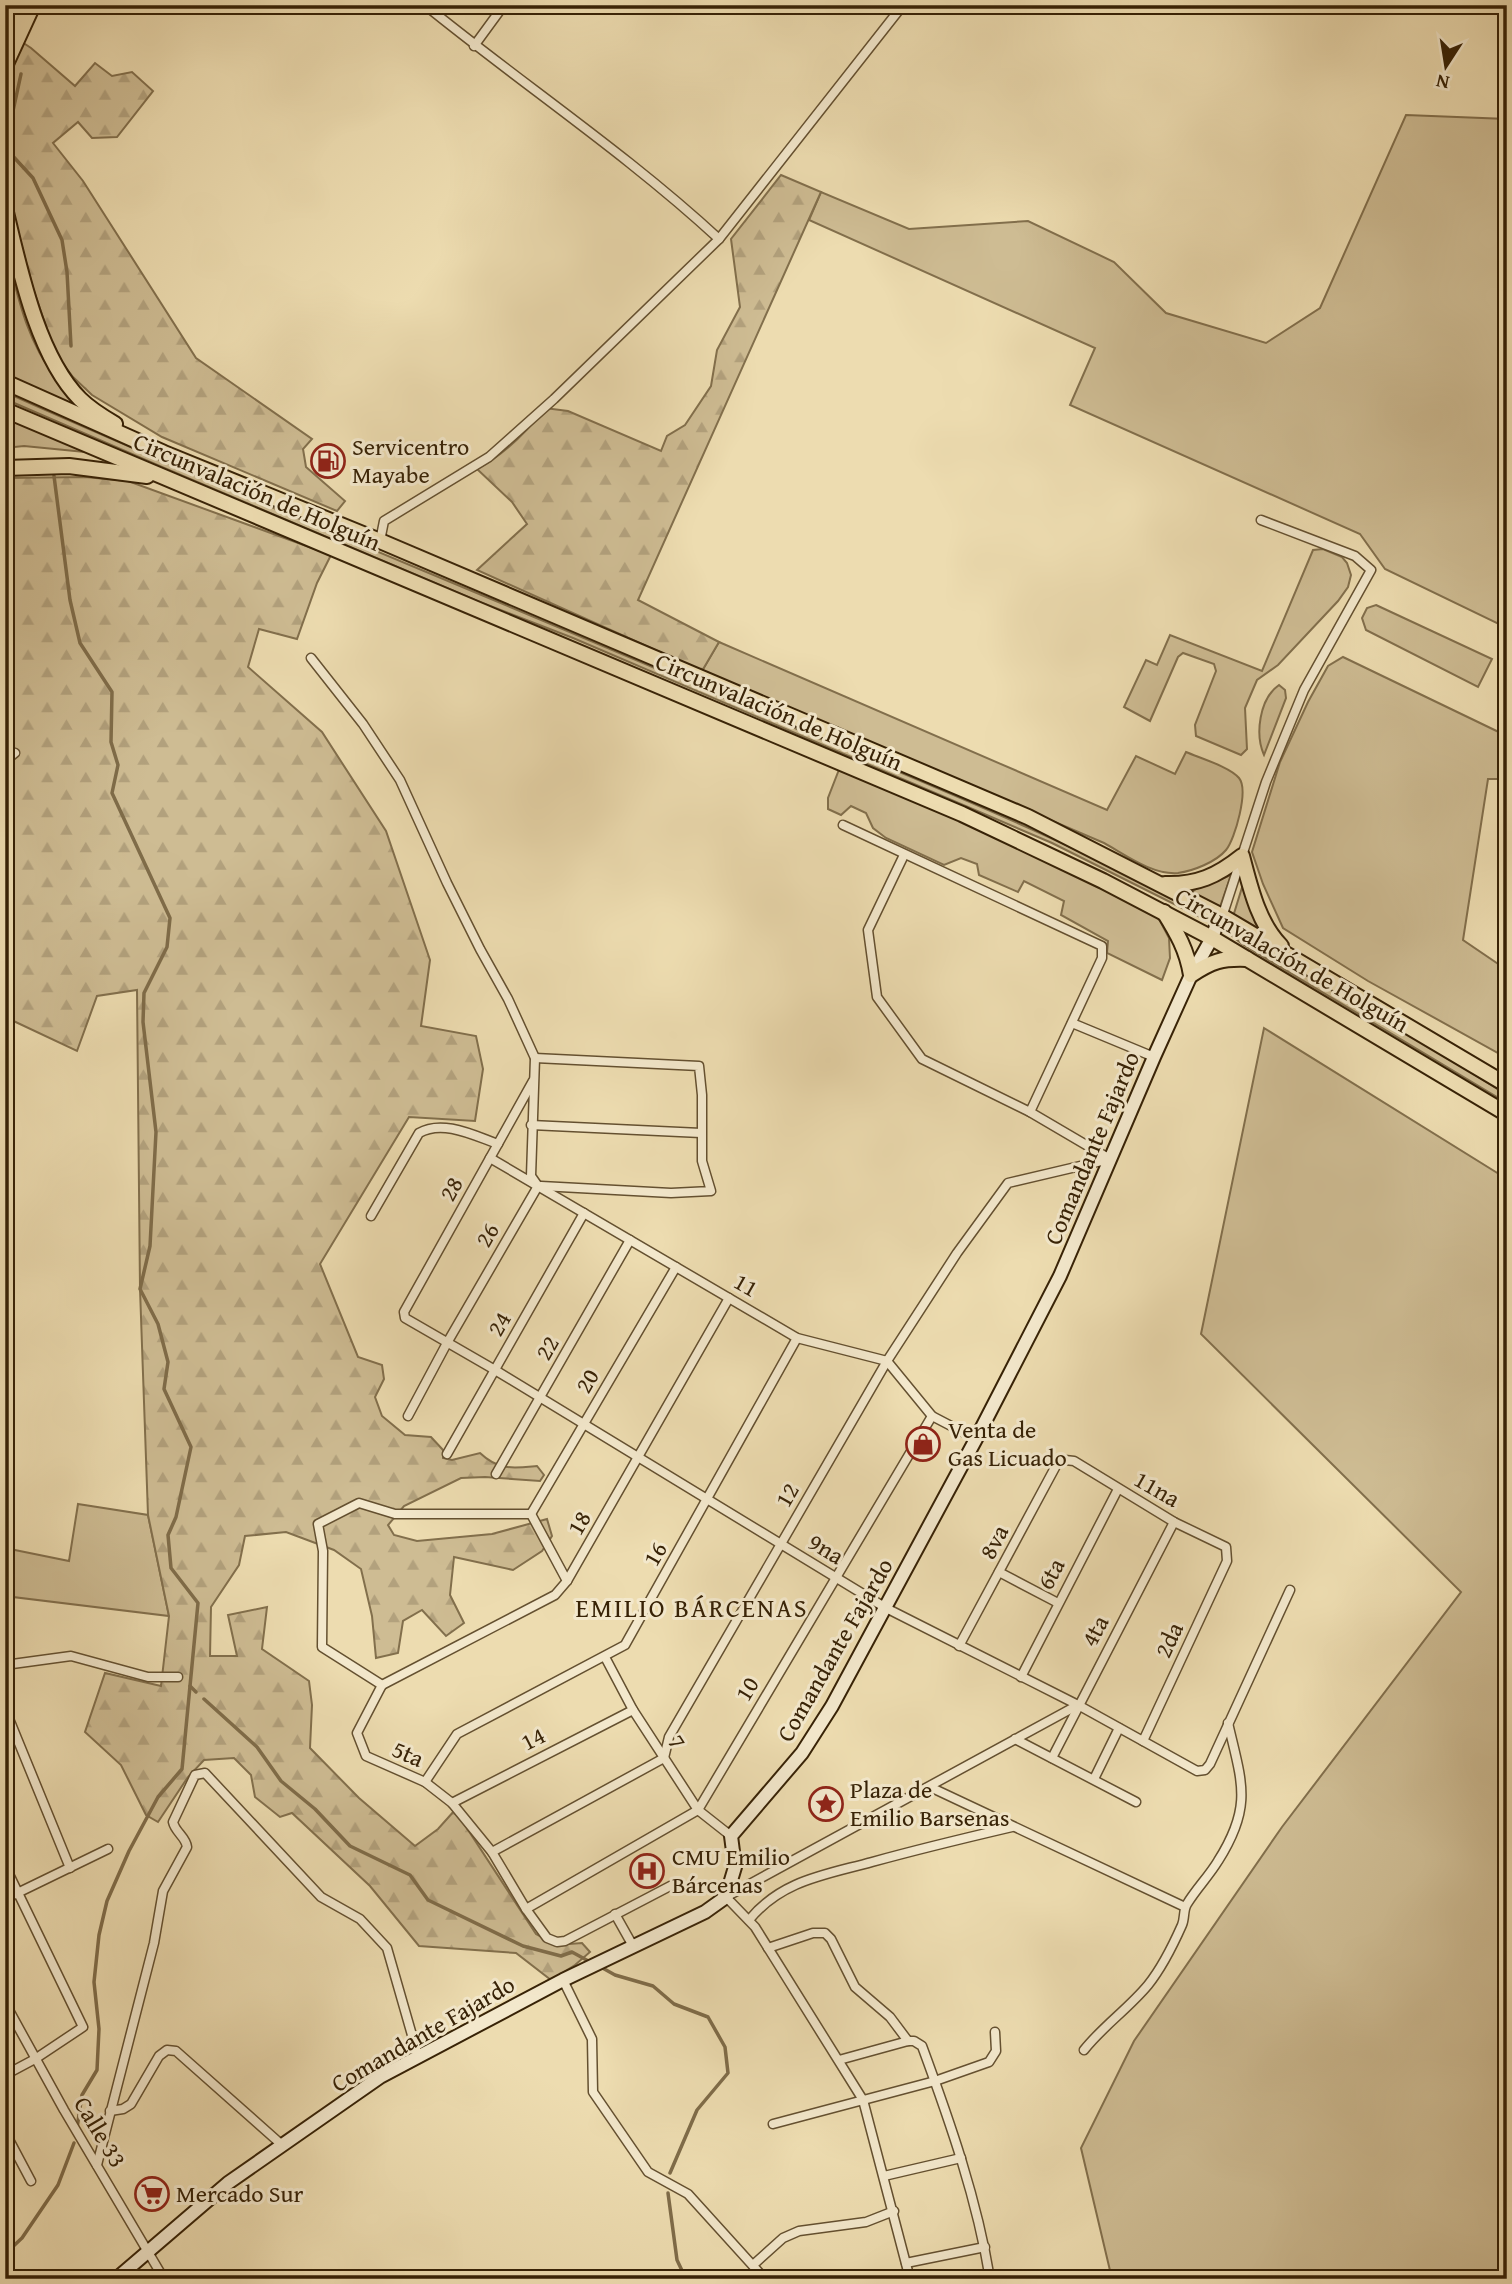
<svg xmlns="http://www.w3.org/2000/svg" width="1512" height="2284" font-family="'Gentium Book Plus',serif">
  <defs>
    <pattern id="forest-firs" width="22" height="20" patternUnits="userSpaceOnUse" patternTransform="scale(1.75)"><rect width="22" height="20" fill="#cebc93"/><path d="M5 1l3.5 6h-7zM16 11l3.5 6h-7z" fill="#b2a17d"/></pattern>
  </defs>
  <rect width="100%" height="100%" fill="#eddcb0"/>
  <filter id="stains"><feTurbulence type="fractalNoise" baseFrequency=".00286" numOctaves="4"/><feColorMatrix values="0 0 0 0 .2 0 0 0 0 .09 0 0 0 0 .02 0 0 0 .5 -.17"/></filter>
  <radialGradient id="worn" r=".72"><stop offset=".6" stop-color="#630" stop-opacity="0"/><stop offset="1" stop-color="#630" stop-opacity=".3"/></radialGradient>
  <g fill="#cebc93" stroke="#826f4c" stroke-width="2">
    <path d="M 1406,115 L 1507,119 L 1507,628 L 1385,569 L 1360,534 L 1070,405 L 1095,348 L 809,220 L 821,192 L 909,229 L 1028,221 L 1114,262 L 1166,313 L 1266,343 L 1320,308 Z"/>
    <path d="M 5,247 C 17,291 25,338 54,375 C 65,389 78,402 90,415 L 5,377 Z"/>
    <path d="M 5,392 C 246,500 492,597 734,702 C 893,771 1055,832 1208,917 L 1206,920 L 1052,843 L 573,638 L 480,602 L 162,467 L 5,399 Z"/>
    <path d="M 5,416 L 85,452 L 24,446 L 5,448 Z"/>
    <path d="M 1323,549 L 1342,557 L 1347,563 L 1351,575 L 1348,587 L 1338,601 L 1278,665 L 1257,680 L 1245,708 L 1247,749 L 1241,755 L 1196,736 L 1195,725 L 1216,671 L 1214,664 L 1183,653 L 1178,657 L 1150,721 L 1124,707 L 1146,660 L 1157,665 L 1170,635 L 1262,671 L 1313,550 Z"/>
    <path d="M 1376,605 L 1492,659 L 1478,687 L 1366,630 L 1362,618 L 1367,608 Z"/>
    <path d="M 719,642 L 1107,810 L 1136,756 L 1175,774 L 1186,752 C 1200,758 1230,767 1239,778 C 1249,790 1235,839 1226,850 C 1216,862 1193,871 1178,873 C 1152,875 1126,855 1104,843 L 702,671 Z"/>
    <path d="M 1343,657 L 1507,736 L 1507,779 L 1488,779 L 1463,940 L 1507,970 L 1507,1058 L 1368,981 L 1283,928 L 1263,884 L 1252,852 L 1280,762 L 1308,702 L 1328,666 Z"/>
    <path d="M 1279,685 L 1285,690 L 1286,698 L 1264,755 C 1255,735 1259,699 1279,685 Z"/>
    <path d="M 840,767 L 1089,878 L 1133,901 L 1159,919 L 1169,938 L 1170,958 L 1162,980 L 1107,953 L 1108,941 L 1061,915 L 1064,901 L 1024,881 L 1018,892 L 979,875 L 977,864 L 961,858 L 944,865 L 886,838 L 873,828 L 866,813 L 851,806 L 841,815 L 828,809 L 828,798 Z"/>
    <path d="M 1231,875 L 1220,907 L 1189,892 L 1194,890 Z"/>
    <path d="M 1244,881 L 1264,932 L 1232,920 Z"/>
    <path d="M 1232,929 L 1421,1041 L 1507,1095 L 1507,1103 L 1242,944 L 1226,931 Z"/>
    <path d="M 1264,1028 L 1507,1179 L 1507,2279 L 1112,2279 L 1081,2148 L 1134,2041 L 1282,1827 L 1461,1592 L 1201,1334 Z"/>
    <path d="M 78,1504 L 148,1515 L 169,1616 L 5,1596 L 5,1548 L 69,1561 Z"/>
  </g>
  <g fill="url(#forest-firs)" stroke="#826f4c" stroke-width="2">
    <path d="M 22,42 L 31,48 L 75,86 L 95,63 L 112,76 L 132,72 L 153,91 L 117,137 L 92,138 L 78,122 L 53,143 L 83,181 L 196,358 L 312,439 L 303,449 L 306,467 L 345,501 L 337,511 L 162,437 L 92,395 L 73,377 L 61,361 L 53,347 L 33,288 L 5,183 L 5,80 Z"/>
    <path d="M 781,175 L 821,192 L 638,600 L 719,642 L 702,671 L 477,570 L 527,524 L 512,502 L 477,469 C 503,455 527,432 545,408 L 568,411 L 661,451 L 667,436 L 685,425 L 711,386 L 717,350 L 740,307 L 731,239 Z"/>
    <path d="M 85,477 L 128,481 L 331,555 L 317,583 L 297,639 L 259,629 L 248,667 L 322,732 L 386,831 L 430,960 L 421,1026 L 476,1036 L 483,1069 L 475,1121 L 409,1117 L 320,1264 L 358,1357 L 382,1365 L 384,1379 L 375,1397 L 382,1416 L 405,1435 L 431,1437 L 443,1450 L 443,1458 L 452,1460 L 480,1453 C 499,1471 514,1468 537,1466 L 544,1475 L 540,1481 L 485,1477 L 461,1478 L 404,1506 L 388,1525 L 394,1535 L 417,1541 L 492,1534 L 547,1519 L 552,1536 L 542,1551 L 513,1570 L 454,1557 L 450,1595 L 464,1623 L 446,1636 L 422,1610 L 403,1621 L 398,1653 L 376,1658 L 372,1616 L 361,1569 L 334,1550 L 286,1532 L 245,1536 L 239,1565 L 211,1607 L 210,1656 L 237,1656 L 228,1615 L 267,1607 L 262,1649 L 309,1681 L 312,1705 L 310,1748 L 359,1798 L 415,1846 L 438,1829 L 455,1810 L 536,1934 L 556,1945 L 582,1943 L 590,1952 L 575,1965 L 551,1980 L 516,1953 L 419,1946 L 370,1886 L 292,1813 L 280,1817 L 255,1797 L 251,1775 L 234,1758 L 204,1760 L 188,1777 L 158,1822 L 146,1815 L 121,1765 L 85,1732 L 105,1673 L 161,1686 L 169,1616 L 148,1515 L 140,1289 L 137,990 L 97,996 L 77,1051 L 5,1017 L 5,478 Z"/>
  </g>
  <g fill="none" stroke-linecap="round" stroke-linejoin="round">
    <g stroke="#7f6c49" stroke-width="3.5">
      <path d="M 21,74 L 10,125 L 10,153 L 33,178 L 62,240 L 67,272 L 71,346"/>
      <path d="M 54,476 L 70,600 L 80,643 L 112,692 L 111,742 L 118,765 L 112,793 L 170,918 L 167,947 L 144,993 L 143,1022 L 156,1132 L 150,1246 L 140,1289 L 158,1324 L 168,1362 L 164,1389 L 191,1447 L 176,1517 L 168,1535 L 171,1568 L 198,1603 L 182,1769 L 158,1797 L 129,1851 L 107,1901 L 99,1935 L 94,1982 L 99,2029 L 97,2070 L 82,2095 L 77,2128"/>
      <path d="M 190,1686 L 196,1692"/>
      <path d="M 204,1699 L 257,1747 L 281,1781 L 315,1809 L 350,1846 L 410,1875 L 428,1900 L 523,1946 L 561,1956 L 572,1952 L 592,1963"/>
      <path d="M 599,1966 L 615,1975 L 653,1986 L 674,2004 L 708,2017 L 725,2047 L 728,2073 L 697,2110 L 670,2173"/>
      <path d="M 668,2193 L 677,2260 L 686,2279"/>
      <path d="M 5,2254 L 22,2238 L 58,2185 L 74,2143"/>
    </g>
    <g stroke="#645030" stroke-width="11">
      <g id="street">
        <path d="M 425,5 C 522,84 627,154 719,239"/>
        <path d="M 474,46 L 504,5"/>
        <path d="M 380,541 L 384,521 L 489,457 L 554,399 L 719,239 L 903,5"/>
        <path d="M 311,658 L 363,724 L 400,780 L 447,883 L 480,949 L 508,999 L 535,1058 L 531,1176 L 538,1186"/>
        <path d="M 5,761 L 15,753"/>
        <path d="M 843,825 L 1102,946 L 1102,958 L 1030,1112"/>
        <path d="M 904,855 L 868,930 L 877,997 L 922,1059 L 1030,1112 L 1110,1159"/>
        <path d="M 1220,915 L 1223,914 L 1266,782 L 1304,690 L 1371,570 L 1355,556 L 1261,520"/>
        <path d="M 1072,1023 L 1154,1057"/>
        <path d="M 535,1058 L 699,1066 L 702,1095 L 702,1161 L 711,1191 L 671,1193 L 541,1186"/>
        <path d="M 533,1081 L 404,1312 L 405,1318 L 495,1370 L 886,1608 L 1078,1705 L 1197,1771 L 1205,1770 L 1210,1764 L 1290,1590"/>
        <path d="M 531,1125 L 701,1133"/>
        <path d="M 490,1158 L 797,1338 L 887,1361 L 932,1416 L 976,1439"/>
        <path d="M 371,1216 L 419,1133 C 443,1119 475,1136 498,1144"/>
        <path d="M 408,1416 L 447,1343 L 538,1186"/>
        <path d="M 447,1454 L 584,1213"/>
        <path d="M 496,1474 L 630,1240"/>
        <path d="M 531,1514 L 676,1267"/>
        <path d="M 531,1514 L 567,1581"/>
        <path d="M 999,1572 L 1058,1603"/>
        <path d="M 959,1646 L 1058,1462 L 1065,1460 L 1074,1461 L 1174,1522 L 1226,1547 L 1227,1561 L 1143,1741"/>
        <path d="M 605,1657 L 633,1710 L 698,1810 L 731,1836"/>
        <path d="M 5,1665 L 71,1656 L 148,1677 L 178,1677"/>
        <path d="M 1021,1677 L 1118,1489"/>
        <path d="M 382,1685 L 555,1595 L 567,1581 L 729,1298"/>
        <path d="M 382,1685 L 357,1733 L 366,1756 L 425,1782 L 452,1803 L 492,1852 L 526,1909 L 547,1938 L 557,1942 L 565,1941 L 676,1883"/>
        <path d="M 382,1685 L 322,1647 L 323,1551 L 318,1524 L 359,1503 L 395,1514 L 531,1514"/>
        <path d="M 5,1709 L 70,1868"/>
        <path d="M 1015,1739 L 1136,1802"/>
        <path d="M 1052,1758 L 1174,1522"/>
        <path d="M 1094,1779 L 1119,1728"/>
        <path d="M 425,1782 L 457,1734 L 625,1645 L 797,1338"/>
        <path d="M 930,1787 L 1185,1907"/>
        <path d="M 452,1803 L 633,1710"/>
        <path d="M 492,1852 L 664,1758 L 669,1737 L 887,1361 L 957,1253 L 1008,1183 L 1110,1159"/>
        <path d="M 5,1866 L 83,2027 L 35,2059 L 5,2075"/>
        <path d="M 5,1899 L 108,1849"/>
        <path d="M 526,1909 L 698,1810 L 932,1416"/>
        <path d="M 615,1914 L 633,1946"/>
        <path d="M 749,1920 C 782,1880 825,1875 872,1862 C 919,1849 965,1838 1012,1827"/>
        <path d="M 768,1948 L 813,1933 L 825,1933 L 831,1939 L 855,1987 L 890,2017 L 908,2041"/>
        <path d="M 563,1980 L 592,2039 L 593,2092 L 648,2172 L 688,2194 L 765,2279"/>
        <path d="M 5,2003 L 64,2110 L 164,2279"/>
        <path d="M 1084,2050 C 1103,2026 1128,2009 1148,1985 C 1160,1970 1174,1943 1182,1925 C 1185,1918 1183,1910 1187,1904 C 1196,1889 1209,1876 1218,1861 C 1253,1806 1242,1783 1228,1723"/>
        <path d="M 839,2060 L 908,2041 L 914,2041 L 922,2046 C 950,2122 977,2199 990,2279"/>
        <path d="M 110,2111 L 123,2109 L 131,2104 L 159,2056 L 167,2050 L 176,2051 L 282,2145"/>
        <path d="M 773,2124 L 935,2081 L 989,2062 L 996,2051 L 995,2032"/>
        <path d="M 5,2132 L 31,2181"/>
        <path d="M 97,2165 L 154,1943 L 163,1891 L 187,1847 C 186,1837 175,1832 173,1822 L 195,1775 L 205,1773 L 321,1897 L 360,1919 L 387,1948 L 418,2056"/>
        <path d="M 884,2176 L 961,2158"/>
        <path d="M 906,2263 L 985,2247"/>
        <path d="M 753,2265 L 783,2238 L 799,2231 L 866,2222 L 894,2211"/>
        <path d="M 910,2279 L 863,2100 L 755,1927 L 726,1897 L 1078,1705"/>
      </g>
    </g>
    <g stroke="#372206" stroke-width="16">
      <path id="secondary" d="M 116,2279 L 228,2183 L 380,2077 L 563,1980 L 705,1912 L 726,1897 L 735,1867 L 731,1836 L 802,1753 L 832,1706 L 976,1439 L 1060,1276 L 1154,1057 L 1191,975 L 1212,938 L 1220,915"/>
    </g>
    <g stroke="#372206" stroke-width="18">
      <g id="highway">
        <path d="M 5,9 L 9,5"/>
        <path d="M 5,34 L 22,13"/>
        <path d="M 5,66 L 33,5"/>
        <path d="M 5,208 C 19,266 37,356 80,399 C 89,408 103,417 115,424"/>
        <path d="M 5,382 L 164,453 L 380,541 L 1028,817 L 1220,915 L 1507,1085"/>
        <path d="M 5,410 L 962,814 L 1103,881 L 1212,938 L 1507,1114"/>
        <path d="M 5,468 L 69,466 L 147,476"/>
        <path d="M 1165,884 C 1197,885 1217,876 1242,856 C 1250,886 1258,923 1281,946"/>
        <path d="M 1164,912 C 1177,933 1187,950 1191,975 C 1212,961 1222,958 1247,959"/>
      </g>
    </g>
    <use href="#street" stroke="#f3e8cc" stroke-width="8"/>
    <use href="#secondary" stroke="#f3e8cc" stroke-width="12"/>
    <use href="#highway" stroke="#eddcb0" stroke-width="14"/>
  </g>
  <defs>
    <g id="fuel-ring" transform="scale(1.75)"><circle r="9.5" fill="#f3e8cc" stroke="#8f2418" stroke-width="1.5"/><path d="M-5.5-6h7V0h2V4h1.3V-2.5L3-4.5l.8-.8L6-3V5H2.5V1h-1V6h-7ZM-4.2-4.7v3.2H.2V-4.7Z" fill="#8f2418"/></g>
    <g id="shop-ring" transform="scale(1.75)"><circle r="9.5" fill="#f3e8cc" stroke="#8f2418" stroke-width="1.5"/><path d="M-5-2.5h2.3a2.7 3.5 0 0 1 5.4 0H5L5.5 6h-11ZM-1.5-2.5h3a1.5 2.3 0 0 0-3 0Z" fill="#8f2418"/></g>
    <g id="sight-ring" transform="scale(1.75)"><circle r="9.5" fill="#f3e8cc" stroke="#8f2418" stroke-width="1.5"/><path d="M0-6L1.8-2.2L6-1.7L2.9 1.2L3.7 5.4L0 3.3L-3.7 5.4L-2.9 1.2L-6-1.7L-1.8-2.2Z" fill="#8f2418"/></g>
    <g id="hospital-ring" transform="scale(1.75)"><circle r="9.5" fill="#f3e8cc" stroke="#8f2418" stroke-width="1.5"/><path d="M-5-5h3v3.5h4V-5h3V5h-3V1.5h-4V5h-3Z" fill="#8f2418"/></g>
    <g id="supermarket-ring" transform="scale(1.75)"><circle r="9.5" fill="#f3e8cc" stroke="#8f2418" stroke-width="1.5"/><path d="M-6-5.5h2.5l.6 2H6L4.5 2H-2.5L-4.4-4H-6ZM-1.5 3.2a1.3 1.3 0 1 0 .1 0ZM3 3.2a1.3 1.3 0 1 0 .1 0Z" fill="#8f2418"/></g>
  </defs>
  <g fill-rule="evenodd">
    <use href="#fuel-ring" x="328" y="461"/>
    <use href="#shop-ring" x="923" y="1444"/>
    <use href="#sight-ring" x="826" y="1804"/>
    <use href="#hospital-ring" x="647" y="1871"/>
    <use href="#supermarket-ring" x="152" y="2194"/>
  </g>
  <g text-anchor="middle" stroke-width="6" stroke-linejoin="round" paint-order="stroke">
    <g font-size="24" fill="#372206" stroke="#f3e8cc" text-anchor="start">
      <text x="352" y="455">Servicentro<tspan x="352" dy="28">Mayabe</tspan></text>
      <text x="948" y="1438">Venta de<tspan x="948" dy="28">Gas Licuado</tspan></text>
      <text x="850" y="1798">Plaza de<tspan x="850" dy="28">Emilio Barsenas</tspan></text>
      <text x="672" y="1865">CMU Emilio<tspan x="672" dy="28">Bárcenas</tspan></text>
      <text x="176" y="2202">Mercado Sur</text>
    </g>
    <g font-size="24" fill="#372206" stroke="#f3e8cc">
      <text transform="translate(257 492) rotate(23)" y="8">Circunvalación de Holguín</text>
      <text transform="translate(779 712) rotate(23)" y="8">Circunvalación de Holguín</text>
      <text transform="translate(1292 960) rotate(30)" y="8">Circunvalación de Holguín</text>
      <text transform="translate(1092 1148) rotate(-67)" y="8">Comandante Fajardo</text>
      <text transform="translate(451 1189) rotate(-61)" y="8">28</text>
      <text transform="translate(487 1235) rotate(-60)" y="8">26</text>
      <text transform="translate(746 1285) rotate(30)" y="8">11</text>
      <text transform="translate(499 1324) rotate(-60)" y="8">24</text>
      <text transform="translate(547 1348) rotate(-60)" y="8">22</text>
      <text transform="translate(587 1381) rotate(-60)" y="8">20</text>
      <text transform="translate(1157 1489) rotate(30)" y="8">11na</text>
      <text transform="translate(787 1495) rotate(-60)" y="8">12</text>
      <text transform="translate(579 1523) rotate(-60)" y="8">18</text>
      <text transform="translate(994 1542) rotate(-62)" y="8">8va</text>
      <text transform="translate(826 1549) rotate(31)" y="8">9na</text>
      <text transform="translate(655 1554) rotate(-60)" y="8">16</text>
      <text transform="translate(1051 1574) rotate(-62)" y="8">6ta</text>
      <text transform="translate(1095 1631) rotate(-62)" y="8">4ta</text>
      <text transform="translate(1169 1640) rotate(-65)" y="8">2da</text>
      <text transform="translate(835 1650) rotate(-60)" y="8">Comandante Fajardo</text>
      <text transform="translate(747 1689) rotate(-59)" y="8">10</text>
      <text transform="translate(533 1739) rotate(-27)" y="8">14</text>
      <text transform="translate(677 1742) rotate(57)" y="8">7</text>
      <text transform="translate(408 1754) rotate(24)" y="8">5ta</text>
      <text transform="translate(423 2034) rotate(-30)" y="8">Comandante Fajardo</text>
      <text transform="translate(100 2132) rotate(59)" y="8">Calle 33</text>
    </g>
    <g font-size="26" letter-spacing="2" fill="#372206" stroke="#f3e8cc">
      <text x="692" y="1617">EMILIO BÁRCENAS</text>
    </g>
  </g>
  <rect width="1512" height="2284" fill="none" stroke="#eddcb0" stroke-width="28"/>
  <rect x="7" y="7" width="1498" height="2270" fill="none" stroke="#372206" stroke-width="3.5"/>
  <rect x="14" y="14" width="1484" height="2256" fill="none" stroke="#372206" stroke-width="2"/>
  <g transform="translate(1446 66) rotate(192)" stroke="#f3e8cc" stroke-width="5" paint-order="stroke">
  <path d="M0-5L12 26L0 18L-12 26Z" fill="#372206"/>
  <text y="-10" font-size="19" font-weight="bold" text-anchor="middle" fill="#372206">N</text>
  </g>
  <rect width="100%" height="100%" filter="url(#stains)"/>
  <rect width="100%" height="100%" fill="url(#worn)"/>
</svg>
